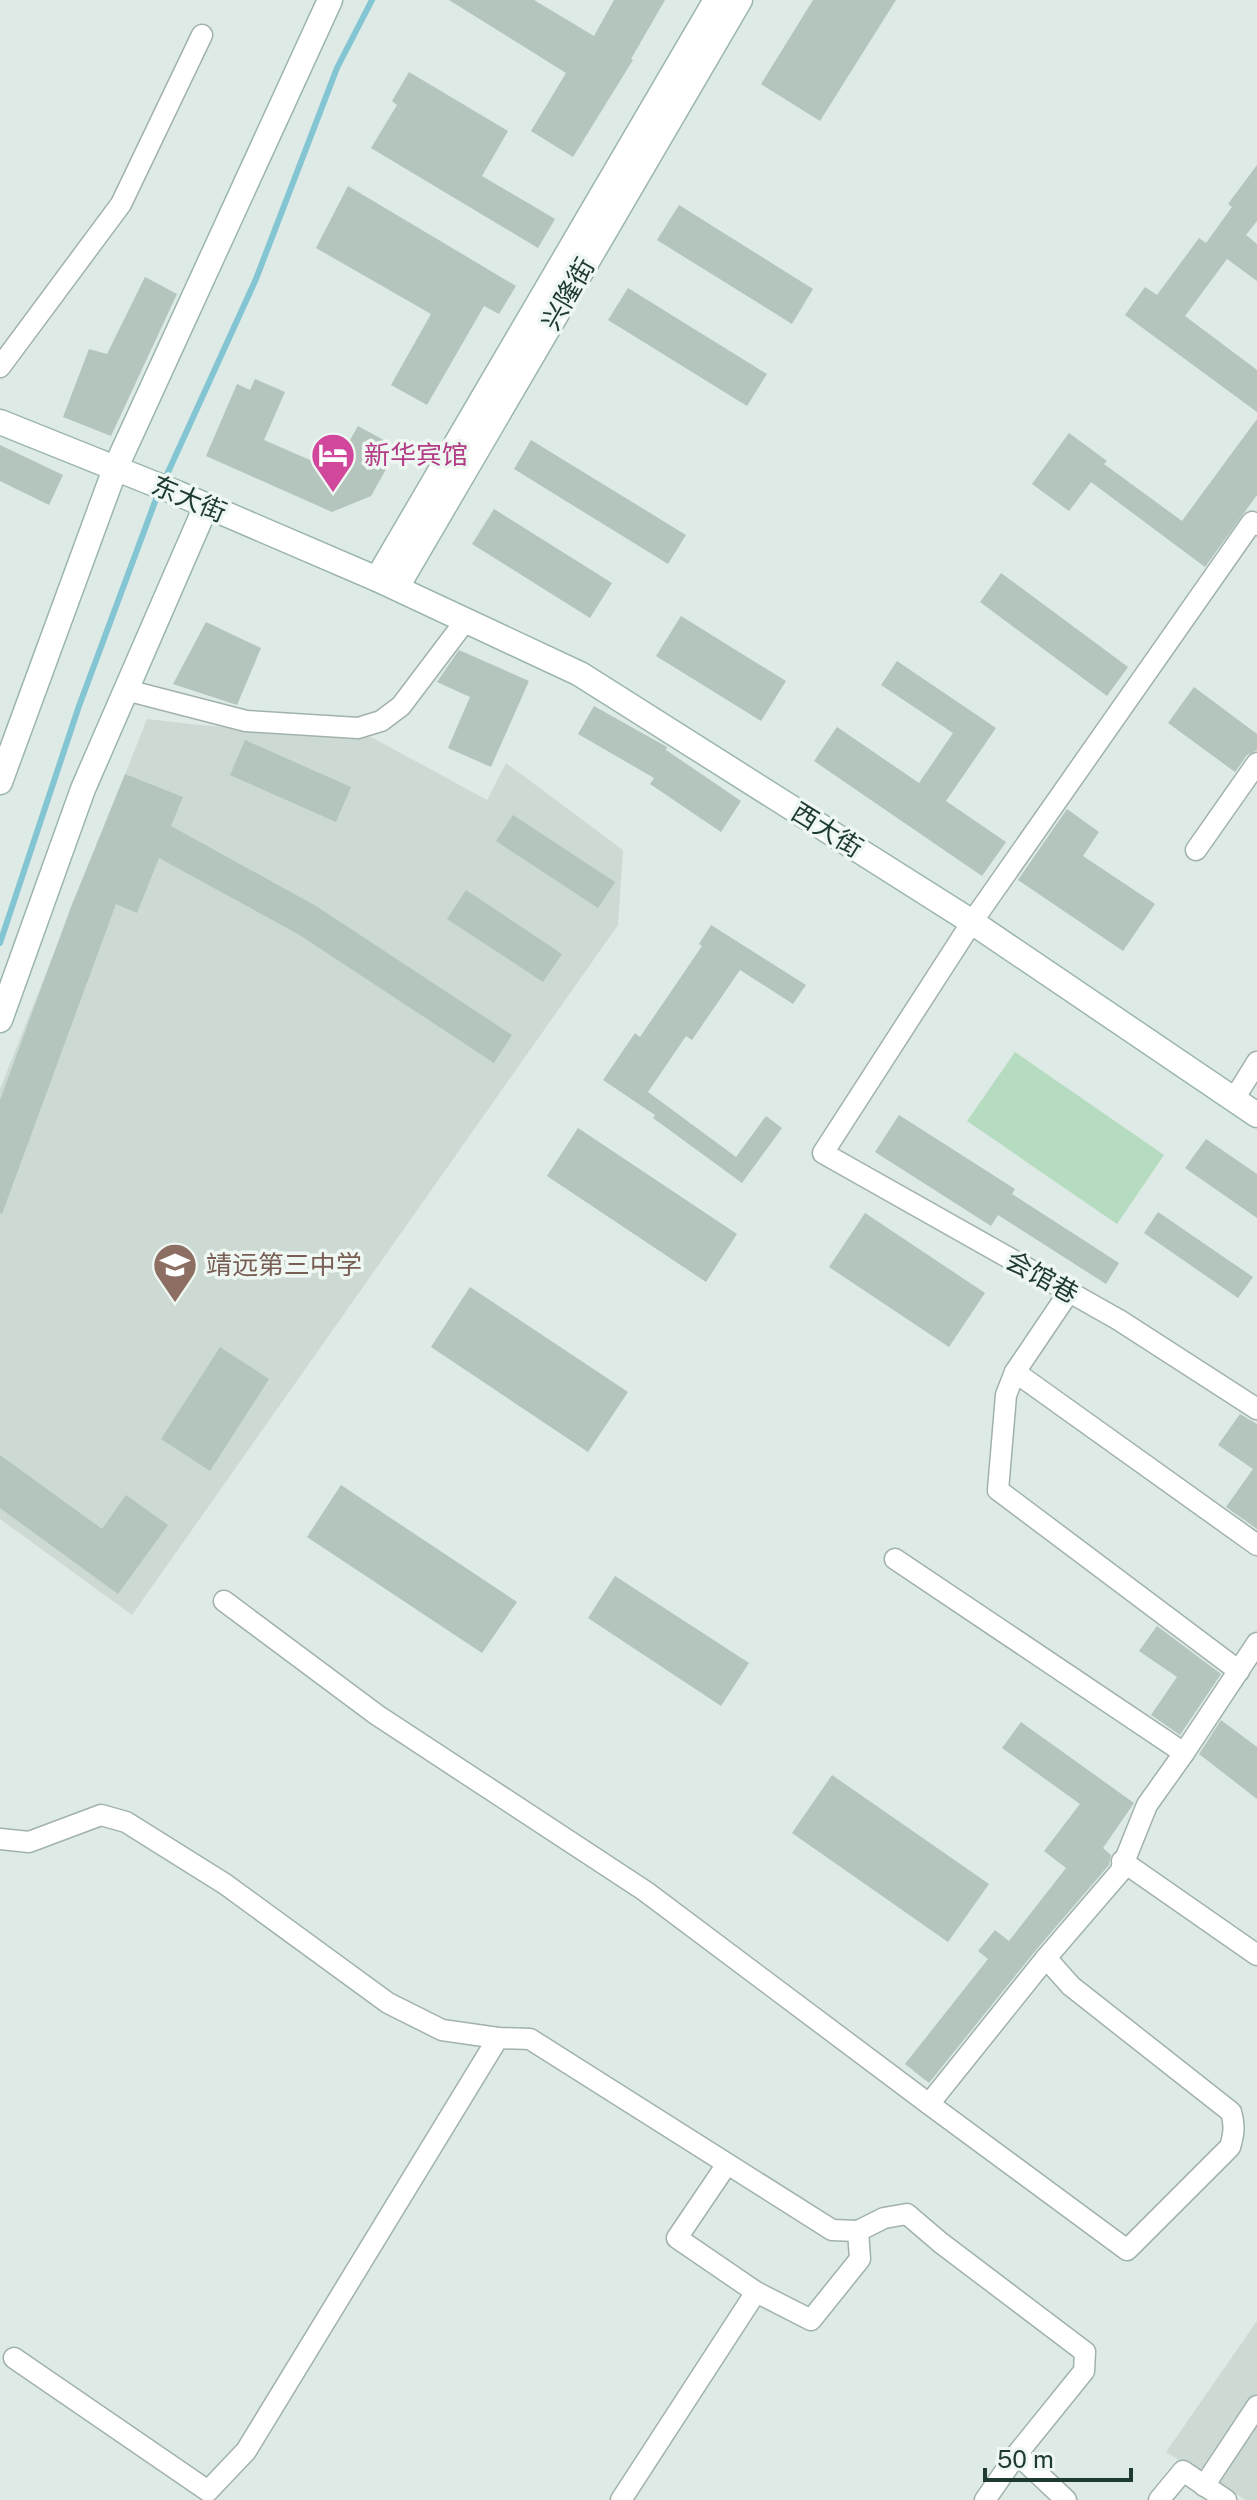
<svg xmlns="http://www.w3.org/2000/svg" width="1257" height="2500" font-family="'Public Sans','Noto Sans SC',sans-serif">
  <rect width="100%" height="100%" fill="#deeae5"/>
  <g fill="#ccdad3">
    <path d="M 147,719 L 199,725 L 371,737 L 487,800 L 506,763 L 623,850 L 618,925 L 132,1615 L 0,1519 L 0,1089 Z"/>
    <path d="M 1257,2321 L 1257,2500 L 1246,2500 L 1166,2452 Z"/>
  </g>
  <path fill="#b5dcc0" d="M 1015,1052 L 1164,1155 L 1117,1224 L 967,1121 Z"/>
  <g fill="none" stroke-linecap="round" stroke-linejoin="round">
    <g stroke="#83c5d2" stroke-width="6">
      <path d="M 164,481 L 256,279 L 337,68 L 372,0"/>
      <path d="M 0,943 L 79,706 L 159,491"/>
    </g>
  </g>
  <g fill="#b3c5bd">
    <path d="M 449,0 L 534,0 L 594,36 L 614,0 L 665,0 L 631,59 L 633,60 L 573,157 L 531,131 L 566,73 Z"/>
    <path d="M 813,0 L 896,0 L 820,121 L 761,84 Z"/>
    <path d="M 409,72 L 508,131 L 482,176 L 555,219 L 538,248 L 371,148 L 397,105 L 392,101 Z"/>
    <path d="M 1257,165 L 1257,221 L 1246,235 L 1257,244 L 1257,281 L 1227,259 L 1185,316 L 1257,370 L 1257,412 L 1125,315 L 1145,287 L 1157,295 L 1199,238 L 1206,243 L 1232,207 L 1228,204 Z"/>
    <path d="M 348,186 L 516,286 L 499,314 L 484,306 L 427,405 L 391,385 L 431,314 L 316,248 Z"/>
    <path d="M 679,205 L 813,289 L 792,324 L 657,240 Z"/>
    <path d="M 145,277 L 177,294 L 111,436 L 63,417 L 89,349 L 107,354 Z"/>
    <path d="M 628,288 L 767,374 L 747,406 L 608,320 Z"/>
    <path d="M 255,379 L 285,392 L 264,440 L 333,470 L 358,426 L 398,448 L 371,496 L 332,512 L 206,456 L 237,384 L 250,390 Z"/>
    <path d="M 1257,419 L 1257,495 L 1205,567 L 1091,482 L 1069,511 L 1032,484 L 1069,433 L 1107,461 L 1104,464 L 1182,521 Z"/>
    <path d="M 531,440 L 686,535 L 668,564 L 514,469 Z"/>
    <path d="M 0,445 L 63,475 L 49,505 L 0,481 Z"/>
    <path d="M 494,509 L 612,583 L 590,618 L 472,544 Z"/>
    <path d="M 1001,573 L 1128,667 L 1107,696 L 980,602 Z"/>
    <path d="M 681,616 L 786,681 L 761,721 L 656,656 Z"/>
    <path d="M 206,622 L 261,648 L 237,705 L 173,684 Z"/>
    <path d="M 459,650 L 529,681 L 491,767 L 448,748 L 470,697 L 437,682 Z"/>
    <path d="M 897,661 L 996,728 L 946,801 L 1006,842 L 982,876 L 814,761 L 837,727 L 919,783 L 953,733 L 881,685 Z"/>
    <path d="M 1194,687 L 1257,734 L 1257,750 L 1247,755 L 1235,772 L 1168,723 Z"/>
    <path d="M 594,706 L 667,747 L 666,750 L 741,801 L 721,832 L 650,784 L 654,778 L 578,734 Z"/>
    <path d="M 245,740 L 351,787 L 336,822 L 230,775 Z"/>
    <path d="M 125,774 L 183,797 L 171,826 L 316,906 L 512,1035 L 494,1063 L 298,934 L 159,858 L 137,913 L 116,904 L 2,1214 L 0,1213 L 0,1100 L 71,907 Z"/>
    <path d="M 1067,809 L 1099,832 L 1083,856 L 1155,904 L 1123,951 L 1018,880 Z"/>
    <path d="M 513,815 L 615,882 L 598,908 L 496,841 Z"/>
    <path d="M 466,890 L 562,954 L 543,982 L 447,919 Z"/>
    <path d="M 711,925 L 806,985 L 793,1004 L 740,970 L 692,1040 L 686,1036 L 648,1092 L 736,1157 L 766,1116 L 782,1128 L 742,1183 L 653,1118 L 655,1115 L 603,1080 L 635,1033 L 640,1037 L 702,946 L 699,944 Z"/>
    <path d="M 899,1115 L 1015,1189 L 1012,1194 L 1119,1263 L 1106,1284 L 998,1215 L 991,1226 L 875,1152 Z"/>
    <path d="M 578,1128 L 737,1234 L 706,1282 L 547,1176 Z"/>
    <path d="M 1206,1139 L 1257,1174 L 1257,1218 L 1185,1168 Z"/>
    <path d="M 1158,1212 L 1253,1277 L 1238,1298 L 1144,1233 Z"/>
    <path d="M 865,1213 L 985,1293 L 949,1347 L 829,1267 Z"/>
    <path d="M 470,1287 L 628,1392 L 588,1452 L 431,1347 Z"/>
    <path d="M 220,1347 L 269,1379 L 210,1471 L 161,1439 Z"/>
    <path d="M 1240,1414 L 1257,1424 L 1257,1529 L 1226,1507 L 1253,1469 L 1218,1445 Z"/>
    <path d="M 0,1455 L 102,1529 L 126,1495 L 168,1525 L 118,1594 L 0,1508 Z"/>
    <path d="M 341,1485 L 517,1602 L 482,1653 L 307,1537 Z"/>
    <path d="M 615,1576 L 749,1663 L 721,1706 L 588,1618 Z"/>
    <path d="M 1157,1626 L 1221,1674 L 1180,1735 L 1151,1715 L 1177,1677 L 1139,1651 Z"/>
    <path d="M 1221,1720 L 1257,1747 L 1257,1799 L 1199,1754 Z"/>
    <path d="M 1021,1722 L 1134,1803 L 1103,1848 L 1111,1855 L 1109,1865 L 1036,1950 L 929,2083 L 905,2064 L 988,1959 L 978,1951 L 995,1930 L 1009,1941 L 1066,1868 L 1044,1851 L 1080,1804 L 1002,1748 Z"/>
    <path d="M 832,1775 L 989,1884 L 948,1942 L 792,1833 Z"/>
  </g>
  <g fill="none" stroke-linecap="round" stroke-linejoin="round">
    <g stroke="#a1b2ac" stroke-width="23">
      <g id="street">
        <path d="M 0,367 L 121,204 L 202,35"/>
        <path d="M 1257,525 L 1252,522 L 972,922 L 823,1153 L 1119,1320 L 1257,1409"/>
        <path d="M 126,690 L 246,721 L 358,728 L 381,721 L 401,706 L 466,620"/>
        <path d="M 1196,850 L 1257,763"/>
        <path d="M 1234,1099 L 1257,1062"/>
        <path d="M 1069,1292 L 1015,1372 L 1006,1395 L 998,1490 L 1239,1671"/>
        <path d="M 1015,1372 L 1257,1545"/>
        <path d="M 895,1559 L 1184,1753"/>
        <path d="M 224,1601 L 377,1715 L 645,1891 L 929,2104 L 1127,2250 L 1230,2147 C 1234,2134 1235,2125 1231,2112 L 1071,1986 L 1046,1958"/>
        <path d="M 0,1839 L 29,1842 L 101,1815 L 126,1822 L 225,1884 L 388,2003 L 442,2030 L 498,2038 L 530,2039 L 832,2230 L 858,2231 L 884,2218 L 907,2214 L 941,2243 L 1085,2352 L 1084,2371 L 1017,2454 L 1066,2500"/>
        <path d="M 1122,1861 L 1257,1955"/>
        <path d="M 929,2104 L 1046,1958 L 1120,1872 L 1147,1805 L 1184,1753 L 1257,1643"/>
        <path d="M 727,2164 L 677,2238 L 756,2292 L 811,2320 L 860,2259 L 858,2231"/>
        <path d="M 14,2358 L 208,2491 L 246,2451 L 498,2038"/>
        <path d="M 1204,2486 L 1257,2406"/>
        <path d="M 621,2500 L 756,2292"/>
        <path d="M 985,2500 L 1017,2454"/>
        <path d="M 1159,2500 L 1183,2471 L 1226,2500"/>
      </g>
    </g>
    <g stroke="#9cb6ad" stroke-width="27">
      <g id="secondary">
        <path d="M 0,422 L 177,493 L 377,579 L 580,674 L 972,922 L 1257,1115"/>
        <path d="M 377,579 L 716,0"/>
        <path d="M 397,587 L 740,0"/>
        <path d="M 0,782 L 115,469 L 330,0"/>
        <path d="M 0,1020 L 83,789 L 206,506"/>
      </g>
    </g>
    <use href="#street" stroke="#fff" stroke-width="20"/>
    <use href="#secondary" stroke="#fff" stroke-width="24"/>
  </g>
  <defs>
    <g id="hotel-pin" transform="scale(2.3)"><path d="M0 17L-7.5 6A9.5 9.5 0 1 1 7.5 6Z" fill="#d1479c" stroke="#eef7f2"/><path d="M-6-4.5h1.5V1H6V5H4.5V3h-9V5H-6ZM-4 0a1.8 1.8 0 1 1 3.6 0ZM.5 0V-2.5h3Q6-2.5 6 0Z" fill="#fff"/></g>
    <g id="school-pin" transform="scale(2.3)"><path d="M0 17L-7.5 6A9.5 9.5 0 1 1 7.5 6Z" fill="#8d6e63" stroke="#eef7f2"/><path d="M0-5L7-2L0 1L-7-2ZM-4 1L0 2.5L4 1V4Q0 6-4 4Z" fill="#fff"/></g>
  </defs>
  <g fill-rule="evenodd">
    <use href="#hotel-pin" x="333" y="455"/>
    <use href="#school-pin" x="175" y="1265"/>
  </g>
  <g text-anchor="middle" stroke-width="7" stroke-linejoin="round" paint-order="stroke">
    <g font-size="26" fill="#1f3a33" stroke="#eef7f2">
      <text transform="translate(568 294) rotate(-60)" y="9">兴隆街</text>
      <text transform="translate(189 499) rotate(23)" y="9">东大街</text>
      <text transform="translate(827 830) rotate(32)" y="9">西大街</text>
      <text transform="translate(1042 1277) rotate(29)" y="9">会馆巷</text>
    </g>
    <g font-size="26" fill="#b23c85" stroke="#eef7f2" text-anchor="start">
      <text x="364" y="464">新华宾馆</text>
    </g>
    <g font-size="26" fill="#785e54" stroke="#eef7f2" text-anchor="start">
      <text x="206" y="1274">靖远第三中学</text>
    </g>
  </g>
  <path d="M985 2468v12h146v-12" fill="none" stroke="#1f3a33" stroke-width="4"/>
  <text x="997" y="2468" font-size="24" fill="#1f3a33" stroke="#eef7f2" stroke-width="6" paint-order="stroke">50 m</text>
</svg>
